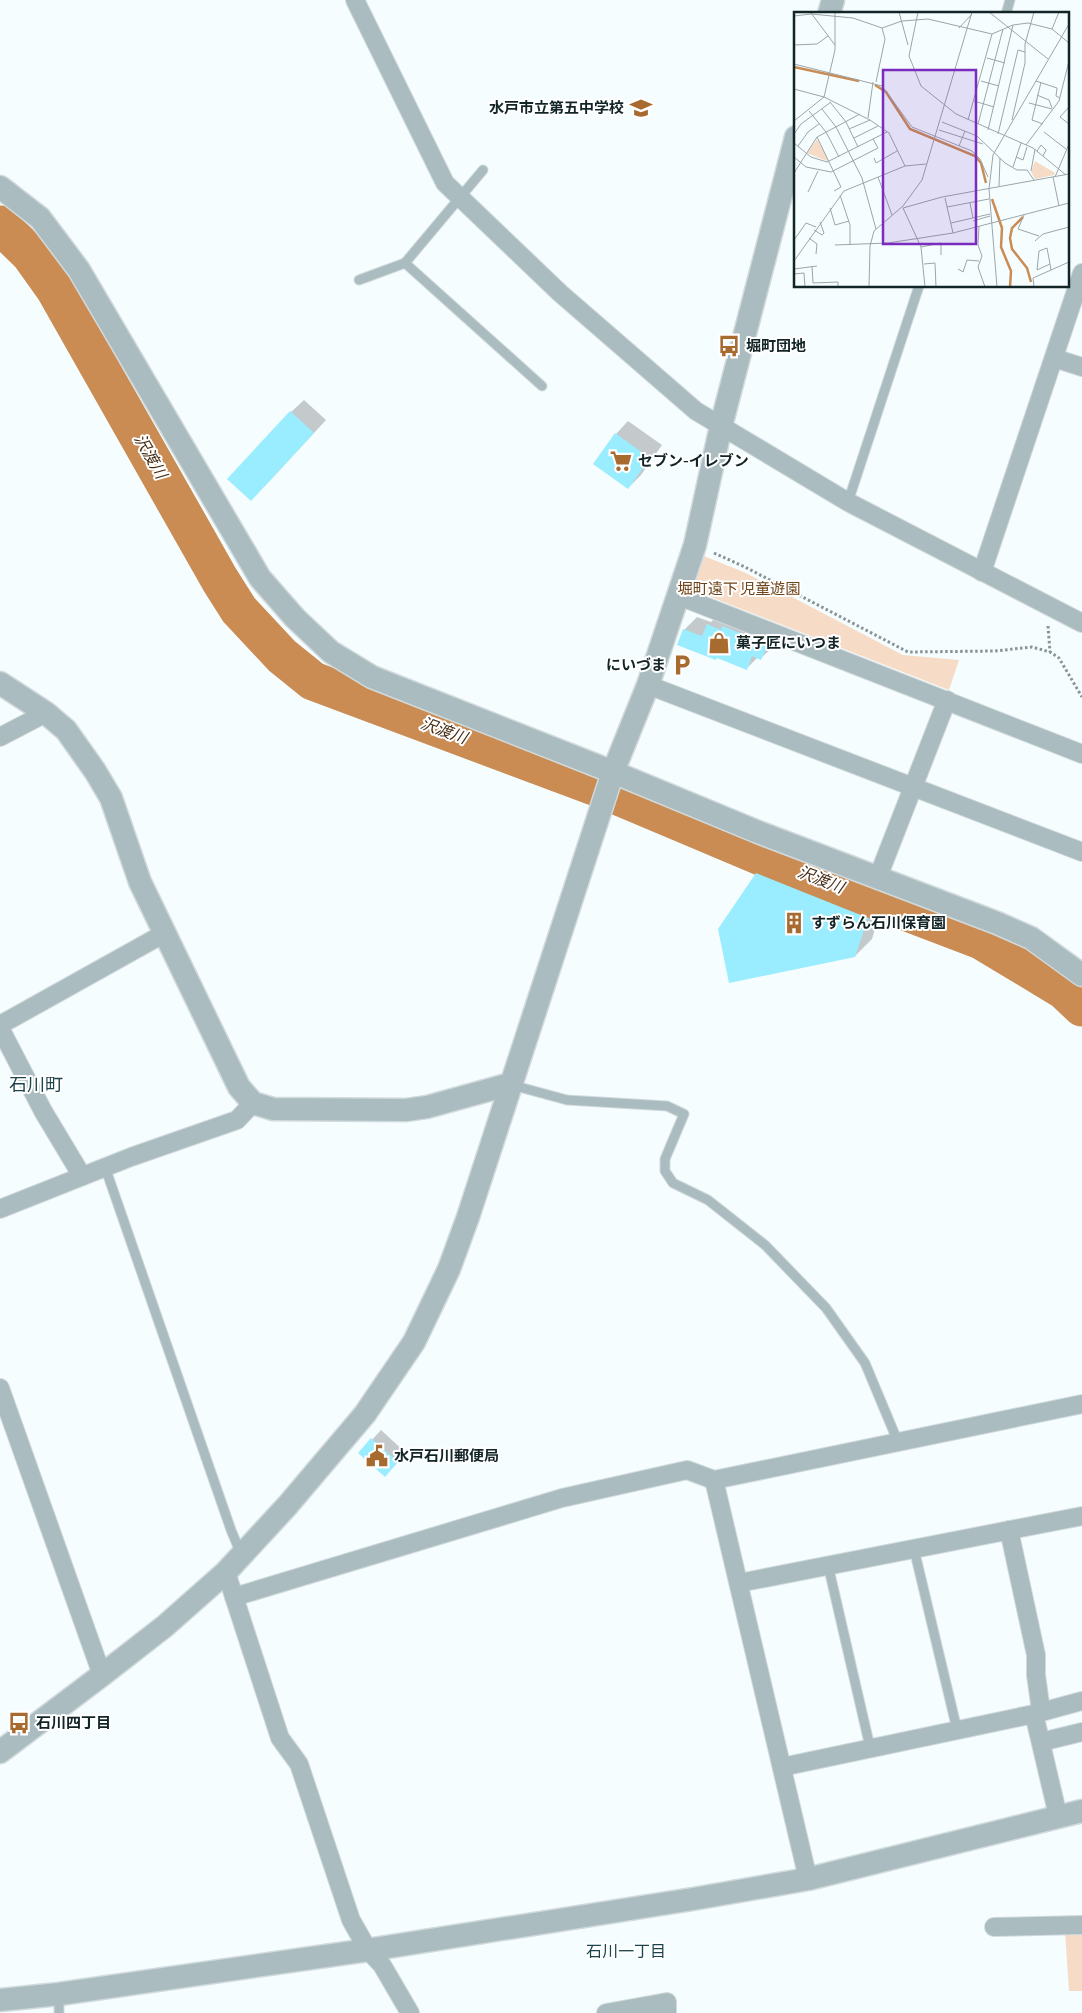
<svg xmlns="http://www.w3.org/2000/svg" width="1082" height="2013" font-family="'Sofia Sans Condensed','Noto Sans JP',sans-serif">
  <rect width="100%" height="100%" fill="#f5fdff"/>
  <g fill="#f6dcc6">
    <path d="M 704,556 L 746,573 L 903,655 L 959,660 L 949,690 L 693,590 Z"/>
    <path d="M 1065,1931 L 1082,1931 L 1082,1991 L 1069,1991 Z"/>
  </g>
  <g fill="#0003">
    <path d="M 304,400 L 326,420 L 264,487 L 291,412 Z"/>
    <path d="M 628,421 L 662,445 L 641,475 L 628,488 L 616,434 Z"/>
    <path d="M 721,612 L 780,631 L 774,646 L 761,658 L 758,657 L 747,668 L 684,630 L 697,617 L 711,622 Z"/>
    <path d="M 774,857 L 884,900 L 872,939 L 855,956 L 757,874 Z"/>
    <path d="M 381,1430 L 406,1453 L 393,1467 L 360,1453 Z"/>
  </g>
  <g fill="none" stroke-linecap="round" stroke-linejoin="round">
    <path stroke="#ca8c53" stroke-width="39" d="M 0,225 L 30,254 L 55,289 L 220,580 L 239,610 L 282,656 L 313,681 L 602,789 L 768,859 L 981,940 L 1064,990 L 1082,1007"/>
  </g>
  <g fill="#99edff">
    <path d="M 290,411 L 314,433 L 251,501 L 227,479 Z"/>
    <path d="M 615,433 L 650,458 L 628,489 L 593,464 Z"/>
    <path d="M 707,624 L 721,630 L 722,626 L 768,644 L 761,660 L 752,656 L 747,670 L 717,658 L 716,660 L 677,645 L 683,629 L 702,636 Z"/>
    <path d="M 756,873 L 868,918 L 855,957 L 729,983 L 718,929 Z"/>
    <path d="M 371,1438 L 398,1462 L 385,1477 L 358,1453 Z"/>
  </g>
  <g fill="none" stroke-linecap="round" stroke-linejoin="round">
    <g stroke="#d1dadc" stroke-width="11">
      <g id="service">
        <path d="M 1006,14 L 1010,0"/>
        <path d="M 483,170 L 405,263 L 542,386"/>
        <path d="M 359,280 L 405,263"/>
        <path d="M 848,502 L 919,286"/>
        <path d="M 512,1085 L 567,1100 L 667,1106 L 684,1114 L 665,1159 L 665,1171 L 673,1183 L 708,1200 L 765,1245 L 826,1308 L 865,1363 L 898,1442"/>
        <path d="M 105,1167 L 231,1530 L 241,1554"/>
        <path d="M 914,1549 L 955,1721"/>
        <path d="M 828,1565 L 870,1747"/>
        <path d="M 59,1994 L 59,2013"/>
      </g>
    </g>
    <g stroke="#d1dadc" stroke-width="20">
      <g id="minor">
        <path d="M 355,0 L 445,183 L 560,293 L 696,411 L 848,502 L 1082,623"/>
        <path d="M 1054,358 L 1082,367"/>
        <path d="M 982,572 L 1082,273"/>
        <path d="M 679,596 L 1082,754"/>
        <path d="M 648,685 L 1082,852"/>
        <path d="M 0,737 L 46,713"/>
        <path d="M 878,877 L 947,700"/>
        <path d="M 0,1025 L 165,933"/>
        <path d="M 0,1028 L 43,1111 L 82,1176"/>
        <path d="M 0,1209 L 131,1157 L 237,1120 L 253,1103"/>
        <path d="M 0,1388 L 102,1675"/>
        <path d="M 714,1480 L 808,1879"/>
        <path d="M 1009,1530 L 1036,1655 L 1036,1675 L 1041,1711"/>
        <path d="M 226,1572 L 280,1738 L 299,1764 L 351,1920 L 368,1950 L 382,1965 L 410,2013"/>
        <path d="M 739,1583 L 1082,1516"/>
        <path d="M 234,1597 L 562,1498 L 687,1470 L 714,1480 L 1082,1404"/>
        <path d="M 1034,1714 L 1058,1816"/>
        <path d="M 1041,1742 L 1082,1732"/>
        <path d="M 782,1767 L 1034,1714 L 1082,1701"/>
        <path d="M 994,1927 L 1082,1925"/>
        <path d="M 606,2013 L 667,2002 L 667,2013"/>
      </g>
    </g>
    <g stroke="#d1dadc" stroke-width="25">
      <g id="tertiary">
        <path d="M 829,14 L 833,0"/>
        <path d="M 0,187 L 40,218 L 79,270 L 260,578 L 295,618 L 331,652 L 372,677 L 613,772 L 758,832 L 997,923 L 1031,938 L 1082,975"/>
        <path d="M 0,683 L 46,713 L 66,730 L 95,771 L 111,798 L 140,882 L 239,1087 L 253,1103 L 273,1109 L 406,1110 L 427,1107 L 510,1084"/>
        <path d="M 0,1752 L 102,1675 L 165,1626 L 226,1572 L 287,1506 L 365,1414 L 414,1342 L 449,1269 L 468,1217 L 613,772 L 648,685 L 695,545 L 721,426 L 796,137"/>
        <path d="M 0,2000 L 59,1994 L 368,1950 L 693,1899 L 808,1879 L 1082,1811"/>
      </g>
    </g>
    <g stroke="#889497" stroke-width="3" stroke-dasharray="2.5 2.5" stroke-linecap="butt">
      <path d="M 714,553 L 745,567 L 908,652 L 995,651 L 1032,647 L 1050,652 L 1059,658 L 1082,697"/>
      <path d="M 1048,626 L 1050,652"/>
    </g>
    <use href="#service" stroke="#aabcc0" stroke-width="9"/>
    <use href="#minor" stroke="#aabcc0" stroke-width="18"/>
    <use href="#tertiary" stroke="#aabcc0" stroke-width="22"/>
  </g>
  <defs>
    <g id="school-bare" transform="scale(1.725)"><path d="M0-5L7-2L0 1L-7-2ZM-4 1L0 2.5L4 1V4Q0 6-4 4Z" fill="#a86b2f" stroke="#fff" stroke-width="2.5" paint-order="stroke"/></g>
    <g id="bus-bare" transform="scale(1.725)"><path d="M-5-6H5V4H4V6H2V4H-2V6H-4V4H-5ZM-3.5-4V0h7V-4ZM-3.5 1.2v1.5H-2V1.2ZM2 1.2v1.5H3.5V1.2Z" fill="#a86b2f" stroke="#fff" stroke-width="2.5" paint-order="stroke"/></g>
    <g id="supermarket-bare" transform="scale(1.725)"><path d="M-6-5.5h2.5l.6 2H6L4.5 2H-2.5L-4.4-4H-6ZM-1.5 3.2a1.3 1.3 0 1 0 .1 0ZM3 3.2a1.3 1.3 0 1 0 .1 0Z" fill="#a86b2f" stroke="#fff" stroke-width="2.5" paint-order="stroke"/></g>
    <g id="shop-bare" transform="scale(1.725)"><path d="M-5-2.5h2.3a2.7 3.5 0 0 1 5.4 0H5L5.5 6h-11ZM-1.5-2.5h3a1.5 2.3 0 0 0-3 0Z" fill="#a86b2f" stroke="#fff" stroke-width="2.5" paint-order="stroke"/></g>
    <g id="parking-bare" transform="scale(1.725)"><path d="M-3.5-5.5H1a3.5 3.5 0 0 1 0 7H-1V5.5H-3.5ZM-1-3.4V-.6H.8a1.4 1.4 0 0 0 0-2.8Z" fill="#a86b2f" stroke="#fff" stroke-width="2.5" paint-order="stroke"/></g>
    <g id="building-bare" transform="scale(1.725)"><path d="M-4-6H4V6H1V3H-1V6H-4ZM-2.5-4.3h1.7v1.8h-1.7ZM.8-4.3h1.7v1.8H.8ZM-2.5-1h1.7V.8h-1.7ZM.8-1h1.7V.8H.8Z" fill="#a86b2f" stroke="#fff" stroke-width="2.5" paint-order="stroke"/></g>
    <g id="civic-bare" transform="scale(1.725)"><path d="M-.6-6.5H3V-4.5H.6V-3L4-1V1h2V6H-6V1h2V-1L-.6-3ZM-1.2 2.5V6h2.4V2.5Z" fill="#a86b2f" stroke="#fff" stroke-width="2.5" paint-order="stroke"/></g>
  </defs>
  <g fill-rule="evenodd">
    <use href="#school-bare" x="641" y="108"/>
    <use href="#bus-bare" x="729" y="346"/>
    <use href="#supermarket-bare" x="621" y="461"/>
    <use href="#shop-bare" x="719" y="643"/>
    <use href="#parking-bare" x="682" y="665"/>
    <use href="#building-bare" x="794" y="923"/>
    <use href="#civic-bare" x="377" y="1456"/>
    <use href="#bus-bare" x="19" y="1723"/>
  </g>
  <g text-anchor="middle" stroke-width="4" stroke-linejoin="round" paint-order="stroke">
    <g font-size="15" font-weight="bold" fill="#132427" stroke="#fff" text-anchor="start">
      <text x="624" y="113" text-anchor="end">水戸市立第五中学校</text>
      <text x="746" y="351">堀町団地</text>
      <text x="638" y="466">セブン-イレブン</text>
      <text x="736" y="648">菓子匠にいつま</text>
      <text x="666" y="670" text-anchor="end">にいづま</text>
      <text x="811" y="928">すずらん石川保育園</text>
      <text x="394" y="1461">水戸石川郵便局</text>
      <text x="36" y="1728">石川四丁目</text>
    </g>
    <g font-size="15" fill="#6f441a" stroke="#fff">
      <text x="739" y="594">堀町遠下 児童遊園</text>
    </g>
    <g font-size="16" font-style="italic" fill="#462c13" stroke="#fff">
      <text transform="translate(151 456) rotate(60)" y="6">沢渡川</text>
      <text transform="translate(444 730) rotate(20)" y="6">沢渡川</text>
      <text transform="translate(821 879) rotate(21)" y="6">沢渡川</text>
    </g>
    <g font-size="16" fill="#1c444c" stroke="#fff">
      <text x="626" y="1957">石川一丁目</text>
    </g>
    <g font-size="18" fill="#1c444c" stroke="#fff">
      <text x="36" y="1091">石川町</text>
    </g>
  </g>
  <g transform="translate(794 12)">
    <rect width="275" height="275" fill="#f5fdff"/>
    <path d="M 23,127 L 34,148 L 33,149 L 13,141 ZM 241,149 L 261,161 L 260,163 L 241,167 L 237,160 Z" fill="#f6dcc6"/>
    <path fill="none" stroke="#ca8c53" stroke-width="2.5" d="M 0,55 L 65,69M 81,73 L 92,80 L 116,117 L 181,144 L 187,151 L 192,171M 198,187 L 208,216 L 207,235 L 217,259 L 216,275M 229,205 L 218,216 L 216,226 L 218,237 L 233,256 L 237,270"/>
    <path fill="none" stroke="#9ba6a9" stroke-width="1" d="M 105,0 L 114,33M 124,0 L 115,44 L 127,74 L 162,102 L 239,136 L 272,163M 195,0 L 254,47M 17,1 L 41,33M 0,4 L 17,2 L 59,6 L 88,16 L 91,27 L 82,70M 88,16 L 108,9 L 134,7 L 198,22 L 219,13 L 234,11 L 258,17 L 275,31M 165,16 L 178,2M 258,17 L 265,0M 0,33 L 23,32 L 34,24M 193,46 L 211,51M 0,52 L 88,74 L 118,115 L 178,139 L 186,147 L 194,165M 187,69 L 205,74M 242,69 L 263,76 L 262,84 L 266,86M 247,70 L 238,108 L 249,112M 0,77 L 30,85 L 76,108 L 95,121 L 111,154 L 132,152M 243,83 L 255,88 L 258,96M 180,89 L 200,95M 36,90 L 52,110 L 64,135M 235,91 L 258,97M 275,95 L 266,105 L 275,112M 28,97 L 42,115 L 68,166 L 82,217M 15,99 L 32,120 L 45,145M 74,106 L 79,70M 174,108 L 198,22M 218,108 L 231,51 L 231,32 L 240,0M 0,109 L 30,85 L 41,38 L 41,0M 148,110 L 183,124 L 211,151 L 223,158 L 233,158 L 240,168M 184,112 L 209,17M 55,117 L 76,108M 145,118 L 189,132M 194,118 L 219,13M 250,120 L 272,137M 0,122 L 7,112 L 37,90M 204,122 L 224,38 L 231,40M 23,125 L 47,175 L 40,179M 60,126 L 84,114M 0,131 L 17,145 L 33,150 L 93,120M 232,133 L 265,89 L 275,49M 4,134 L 14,120 L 25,112M 165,134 L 171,119M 243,139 L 247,133 L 252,138 L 249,144M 0,145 L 12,155 L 37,160 L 84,136 L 79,127M 222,145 L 229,148 L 233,135M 80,146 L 82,151 L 103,139M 219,155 L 227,131M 237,159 L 241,137M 0,161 L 23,125 L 66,102M 84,165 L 98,203M 259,165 L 265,194M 261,165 L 275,132M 205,174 L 206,146M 14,180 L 24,159M 46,183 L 56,213 L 56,233M 151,186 L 159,221M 176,191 L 179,206M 153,195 L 195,187M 36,196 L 41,213 L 55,209M 109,196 L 148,185 L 275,162M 109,196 L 127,235 L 131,275M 230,203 L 224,217 L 245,224M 179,209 L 196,204M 157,211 L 196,202M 185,214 L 184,233 L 188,244 L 184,255 L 191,275M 20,218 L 28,223 L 30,221 L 26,210M 15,226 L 23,232 L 22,242M 0,228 L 12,211 L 22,215M 241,229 L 249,222 L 275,215M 41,233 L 94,231 L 159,221 L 275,191M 127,235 L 147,231 L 147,243M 0,249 L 50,179 L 111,154M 130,252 L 141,251 L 142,275M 256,252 L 243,258 L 245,239 L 253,236 L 256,252 L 257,258M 18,254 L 19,271 L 44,270 L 44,275M 0,257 L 23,254M 164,257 L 169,260 L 173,248 L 185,249M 0,262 L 10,261 L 11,275M 75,275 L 76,234 L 80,219 L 109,194 L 128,168 L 178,0M 203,275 L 195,177 L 199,143 L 275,12M 240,275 L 239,266 L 275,250"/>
    <path fill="#7b2cbf" fill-opacity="0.15" stroke="#7b2cbf" stroke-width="2.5" d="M 89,58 L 182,58 L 182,232 L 89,232 Z"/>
    <rect width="275" height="275" fill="none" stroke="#132427" stroke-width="2.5"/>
  </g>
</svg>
